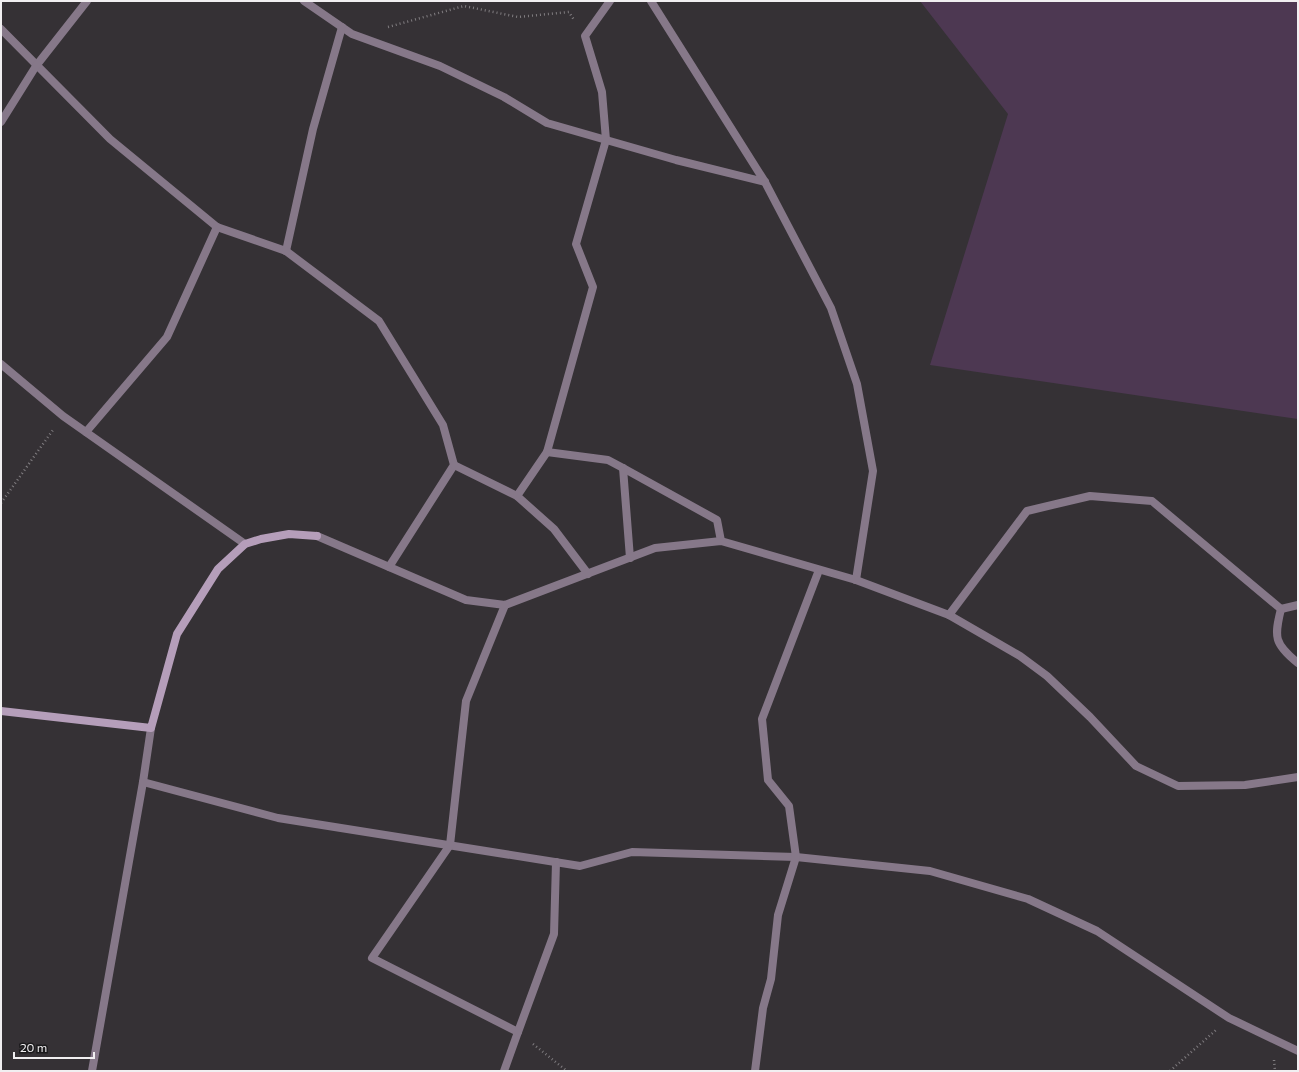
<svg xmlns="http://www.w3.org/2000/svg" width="1299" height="1072" font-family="Commissioner,sans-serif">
  <rect width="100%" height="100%" fill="#353135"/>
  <path fill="#4d3852" d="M 920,1 L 1298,1 L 1298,419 L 930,365 L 1008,114 Z"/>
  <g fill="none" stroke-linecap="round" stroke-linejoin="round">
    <g stroke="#807d80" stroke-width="2.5" stroke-dasharray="1 3" stroke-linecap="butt">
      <path d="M 388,27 L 464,6 L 518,17 L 569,12 L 574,20"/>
      <path d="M 1,503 L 53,430"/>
      <path d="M 533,1044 L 567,1071"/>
      <path d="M 1274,1060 L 1275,1071"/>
      <path d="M 1170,1071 L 1216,1030"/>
    </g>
    <g stroke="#867889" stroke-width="8">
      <path d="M 304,1 L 352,34 L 440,66 L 504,97 L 547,123 L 676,160 L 765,182"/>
      <path d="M 651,1 L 765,182 L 831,308 L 857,384 L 873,471 L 856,580"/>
      <path d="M 1,29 L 110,139 L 217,227 L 286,251 L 379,321 L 443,425 L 454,465 L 389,567"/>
      <path d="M 1,122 L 36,66 L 87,1"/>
      <path d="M 286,251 L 313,129 L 342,27"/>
      <path d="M 1,364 L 63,416 L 245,544"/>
      <path d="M 86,432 L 167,337 L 217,227"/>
      <path d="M 547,452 L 608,460 L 623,468 L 717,520 L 721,541"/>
      <path d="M 454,465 L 517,496 L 554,529 L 588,574"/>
      <path d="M 623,468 L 630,558"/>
      <path d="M 517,496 L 547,452 L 593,287 L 576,244 L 606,140 L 602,92 L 585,36 L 610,1"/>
      <path d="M 317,536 L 466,600 L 505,605 L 655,548 L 721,541 L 856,580 L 949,615 L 1020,656 L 1047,676 L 1090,717 L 1136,766 L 1178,786 L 1245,785 L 1298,777"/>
      <path d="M 1281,609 C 1274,637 1274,644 1298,663"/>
      <path d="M 1281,609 L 1298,605"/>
      <path d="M 949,615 L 1027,511 L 1090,496 L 1152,501 L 1281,609"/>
      <path d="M 143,782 L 278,818 L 580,866 L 632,852 L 796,857 L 930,871 L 1028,899 L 1097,931 L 1229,1018 L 1298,1051"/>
      <path d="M 518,1032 L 554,934 L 556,862"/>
      <path d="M 92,1071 L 143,782 L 151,728"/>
      <path d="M 504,1071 L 518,1032 L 372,958 L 450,845 L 466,701 L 505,605"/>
      <path d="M 755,1071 L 763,1008 L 771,979 L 778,915 L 796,857 L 789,806 L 768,780 L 762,719 L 819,570"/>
    </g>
    <path stroke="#b59eba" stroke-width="8" d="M 1,711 L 151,728 L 177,634 L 218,569 L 245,544 L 261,539 L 289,534 L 317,536"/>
  </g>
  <rect width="1299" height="1072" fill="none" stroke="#f1eff1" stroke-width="4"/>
  <path d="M14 1052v6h80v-6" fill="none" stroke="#f1eff1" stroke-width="2"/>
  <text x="20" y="1052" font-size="12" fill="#f1eff1" stroke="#1b1a1c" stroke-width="3" paint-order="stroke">20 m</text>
</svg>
